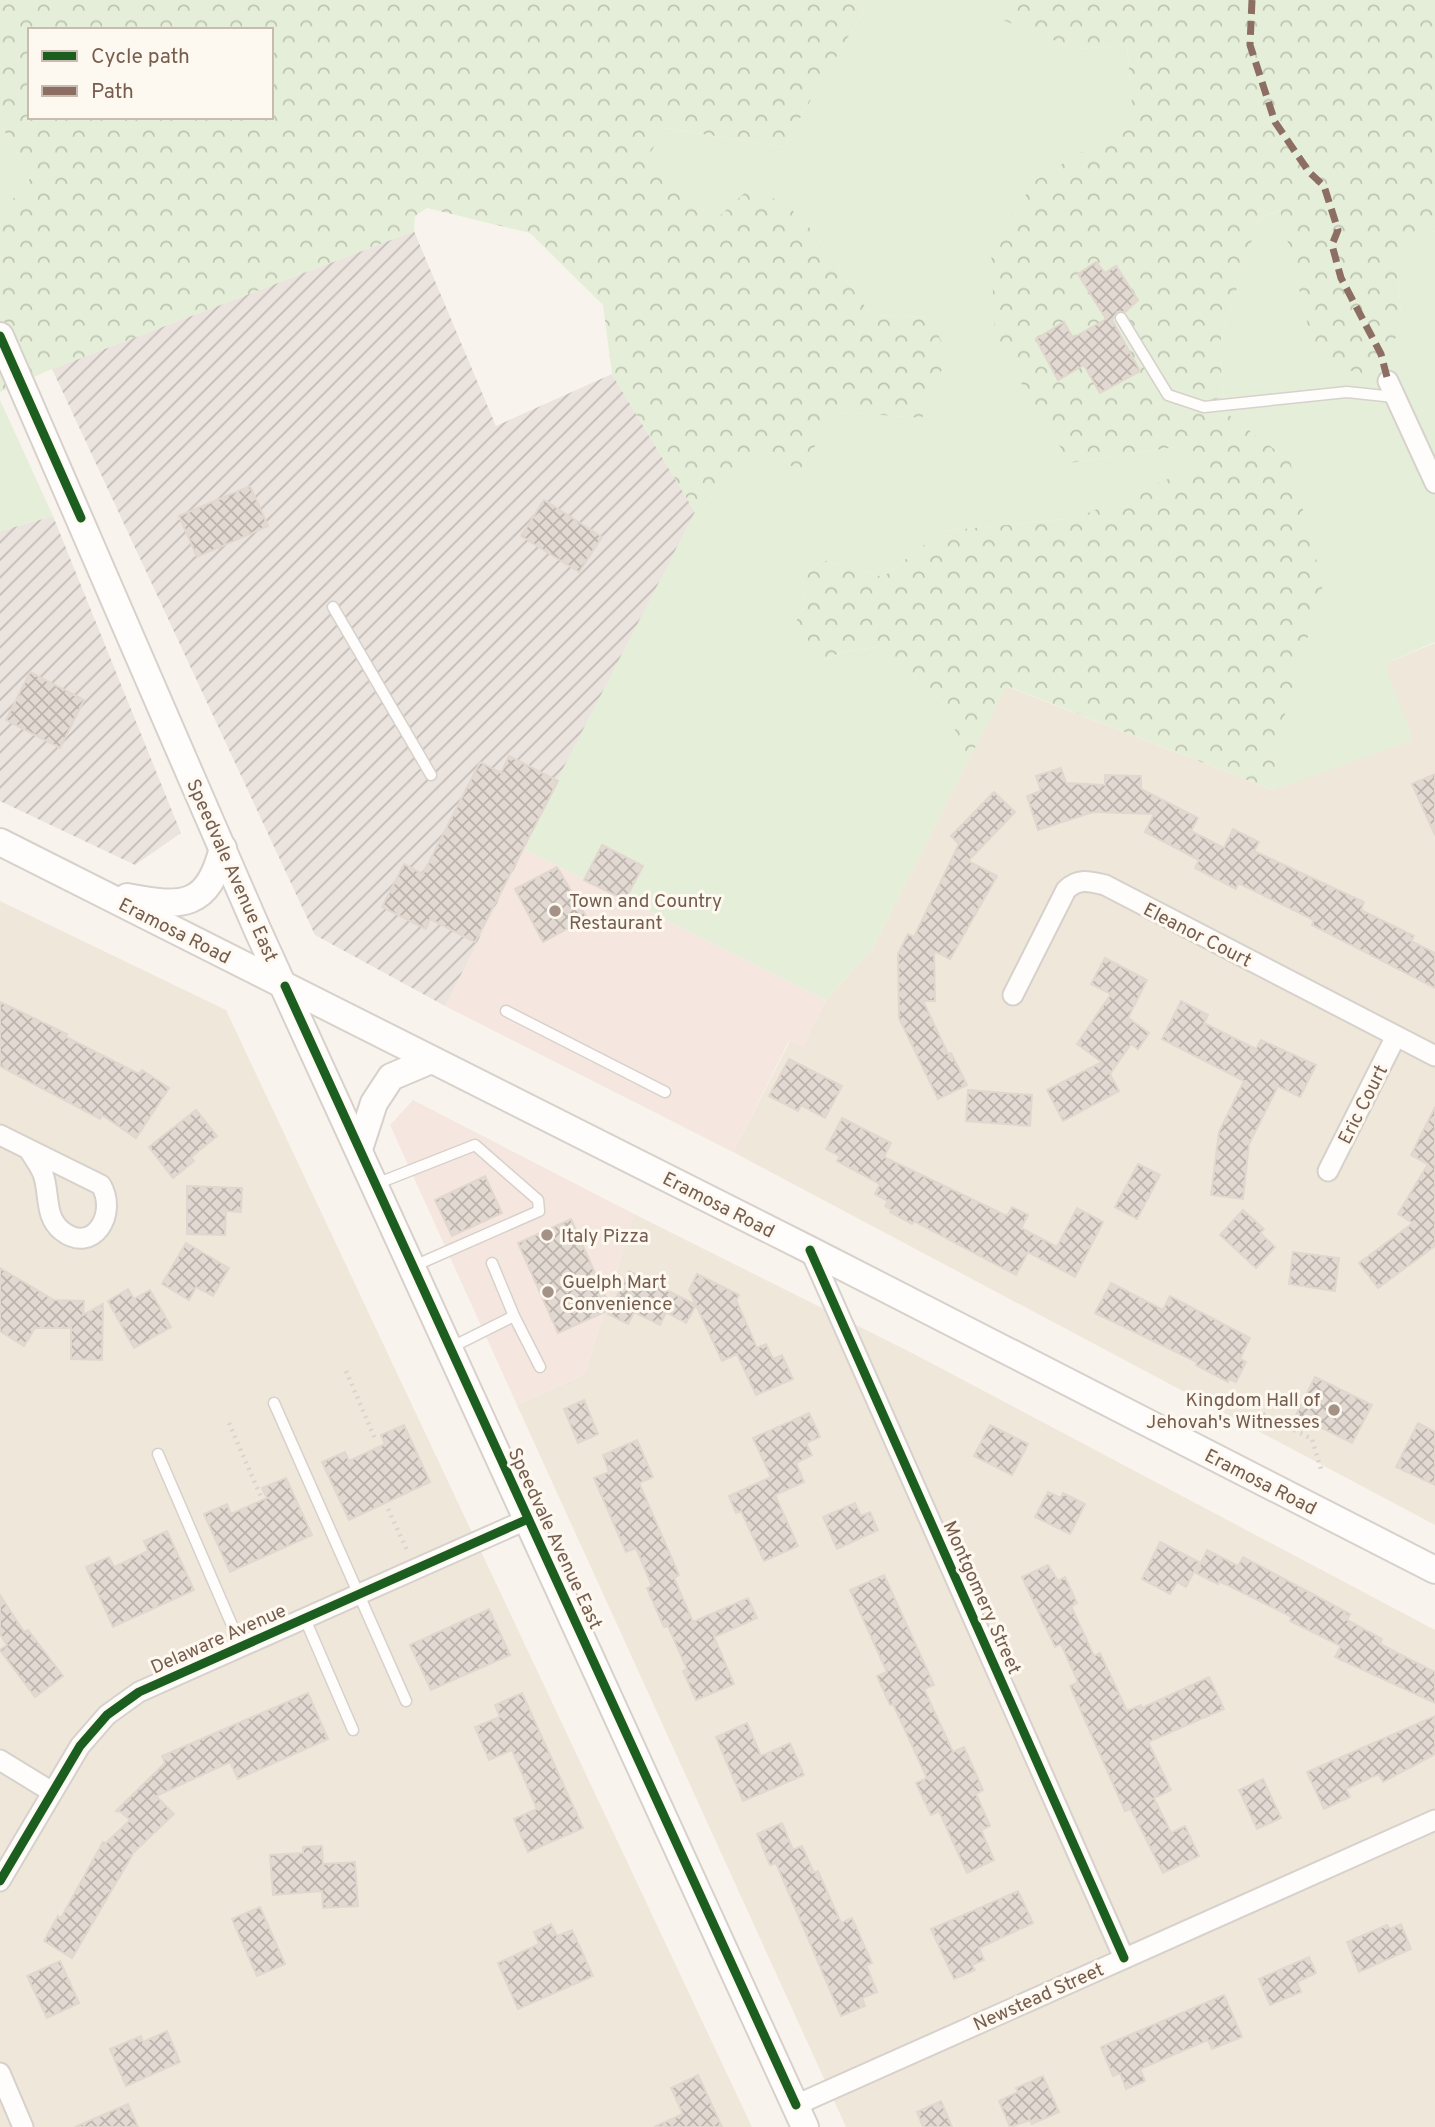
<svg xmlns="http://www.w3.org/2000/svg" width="1435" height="2127" font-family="Overpass,sans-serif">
  <defs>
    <pattern id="industrial-furrows" width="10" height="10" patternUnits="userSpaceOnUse" patternTransform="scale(1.75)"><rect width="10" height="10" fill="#ebe4de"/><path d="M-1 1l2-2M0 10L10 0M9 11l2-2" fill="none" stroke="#c3bcb6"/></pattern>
    <pattern id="forest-crowns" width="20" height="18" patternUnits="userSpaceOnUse" patternTransform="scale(1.75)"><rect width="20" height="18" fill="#e5eed9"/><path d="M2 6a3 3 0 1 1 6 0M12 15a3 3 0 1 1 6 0" fill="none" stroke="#bec4b2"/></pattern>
    <pattern id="building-cross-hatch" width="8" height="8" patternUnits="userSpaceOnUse" patternTransform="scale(1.75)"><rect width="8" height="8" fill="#e2dad2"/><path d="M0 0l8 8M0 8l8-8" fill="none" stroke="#bcb4ad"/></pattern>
  </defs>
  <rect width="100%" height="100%" fill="#f8f4ed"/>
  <g fill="#f0e7db">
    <path d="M 1435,643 L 1435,1525 L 733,1152 L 790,1041 L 803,1046 L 826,1000 L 872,949 L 1006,686 L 1273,790 L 1385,664 Z"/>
    <path d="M 0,901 L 226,1010 L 752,2127 L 0,2127 Z"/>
    <path d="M 634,1214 L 914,1354 L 1435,1630 L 1435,2127 L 846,2127 L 517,1405 L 585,1374 Z"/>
  </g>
  <g fill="#f5e7df">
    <path d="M 522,848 L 826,1000 L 803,1047 L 789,1041 L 733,1152 L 445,1006 Z"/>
    <path d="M 413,1100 L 634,1214 L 585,1374 L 517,1405 L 390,1125 Z"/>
  </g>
  <g fill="url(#industrial-furrows)">
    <path d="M 414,231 L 496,426 L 612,374 L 695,512 L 445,1006 L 315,935 L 52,369 Z"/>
    <path d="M 53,516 L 181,833 L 135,865 L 0,801 L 0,531 Z"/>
  </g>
  <g fill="#e5eed9">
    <path d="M 854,0 L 999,0 L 1001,19 L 1076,49 L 1127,45 L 1133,120 L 1037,180 L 1070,463 L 1175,447 L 1222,457 L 1076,518 L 942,531 L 883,577 L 823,560 L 803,576 L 804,607 L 794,626 L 824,660 L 845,651 L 877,647 L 902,665 L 944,704 L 968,761 L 872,949 L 826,1000 L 522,848 L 695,512 L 764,449 L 799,471 L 837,412 L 922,418 L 929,317 L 871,315 L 802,217 L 711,224 L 645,161 L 665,128 L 783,147 L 864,10 Z"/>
    <path d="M 0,123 L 30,177 C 25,194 17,198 0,203 Z"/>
    <path d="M 1281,210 L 1317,363 L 1403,327 L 1396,262 L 1435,231 L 1435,642 L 1385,664 L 1413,740 L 1273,790 L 1278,738 L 1290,461 L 1225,412 L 1219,345 L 1259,218 Z"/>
    <path d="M 0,400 L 53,516 L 0,531 Z"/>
  </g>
  <g fill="url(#forest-crowns)" fill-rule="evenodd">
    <path d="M 0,0 L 854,0 L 864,10 L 783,147 L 666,128 L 645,161 L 711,224 L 753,185 L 802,217 L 871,315 L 929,317 L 948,354 L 922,418 L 837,412 L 799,471 L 764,449 L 695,512 L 612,374 L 603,305 L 530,233 L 427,208 L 415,216 L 414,231 L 52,369 L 0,392 L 0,203 C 17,198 25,194 30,177 L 0,123 ZM 30,30 L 271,30 L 271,117 L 30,117 Z"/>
    <path d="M 999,0 L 1435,0 L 1435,231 L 1396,262 L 1403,327 L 1370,375 L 1317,363 L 1280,210 L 1259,218 L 1219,345 L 1225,412 L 1290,461 L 1323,585 L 1278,738 L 1273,790 L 1007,686 L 968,761 L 944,704 L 902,665 L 876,647 L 845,651 L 823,660 L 806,651 L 794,625 L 804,607 L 803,576 L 823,560 L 883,577 L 942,531 L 1076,518 L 1220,457 L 1175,447 L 1070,463 L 995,340 L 991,246 L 1036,180 L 1133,120 L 1127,45 L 1076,49 L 1000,19 Z"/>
  </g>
  <g fill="url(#building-cross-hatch)" stroke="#e1d7cf" stroke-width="2">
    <path d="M 1096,262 L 1105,273 L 1116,266 L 1138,300 L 1125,312 L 1117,312 L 1112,320 L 1140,371 L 1100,393 L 1084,365 L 1058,380 L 1036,339 L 1064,322 L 1073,338 L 1106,319 L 1078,274 Z"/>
    <path d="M 250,486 L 268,526 L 197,557 L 179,516 Z"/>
    <path d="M 544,500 L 602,537 L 579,572 L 521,536 Z"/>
    <path d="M 30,672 L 84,700 L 60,748 L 6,720 Z"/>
    <path d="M 509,756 L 558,781 L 475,942 L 430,919 L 426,929 L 382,907 L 404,864 L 423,874 L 480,762 L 501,773 Z"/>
    <path d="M 1061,768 L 1066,783 L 1105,785 L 1105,775 L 1141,776 L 1141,789 L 1198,818 L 1191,831 L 1224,848 L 1233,829 L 1259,842 L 1254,851 L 1364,902 L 1361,910 L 1414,936 L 1411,941 L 1435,953 L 1435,988 L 1312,925 L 1314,920 L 1238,883 L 1236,889 L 1195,868 L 1199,860 L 1145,832 L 1154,814 L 1093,812 L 1038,830 L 1027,796 L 1041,791 L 1036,776 Z"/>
    <path d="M 1435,774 L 1435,835 L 1412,784 Z"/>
    <path d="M 994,792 L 1015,812 L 968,861 L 997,876 L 950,959 L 934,951 L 935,1001 L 923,1001 L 948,1054 L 951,1053 L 967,1085 L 938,1099 L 899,1018 L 898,954 L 908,934 L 914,937 L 959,844 L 951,836 Z"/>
    <path d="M 602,845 L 643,866 L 625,900 L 584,880 Z"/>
    <path d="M 557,867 L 587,918 L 543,942 L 515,889 Z"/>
    <path d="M 1105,958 L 1147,980 L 1128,1018 L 1149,1033 L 1138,1049 L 1131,1044 L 1110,1074 L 1119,1091 L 1063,1121 L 1047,1090 L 1102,1062 L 1077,1044 L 1111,994 L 1091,984 Z"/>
    <path d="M 1181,1001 L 1208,1015 L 1204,1023 L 1256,1049 L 1261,1040 L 1316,1065 L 1300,1097 L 1278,1086 L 1249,1144 L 1243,1199 L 1211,1195 L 1219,1132 L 1244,1081 L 1162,1039 Z"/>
    <path d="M 0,1002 L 67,1034 L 66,1037 L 139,1074 L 142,1070 L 169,1088 L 136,1138 L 102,1115 L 100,1119 L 0,1066 Z"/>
    <path d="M 789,1059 L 842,1086 L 825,1118 L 801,1105 L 798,1111 L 769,1096 Z"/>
    <path d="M 968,1090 L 1032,1095 L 1030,1126 L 966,1121 Z"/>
    <path d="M 1435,1107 L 1435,1246 L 1378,1288 L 1359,1263 L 1413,1223 L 1398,1214 L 1428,1164 L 1411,1155 Z"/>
    <path d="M 196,1110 L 217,1136 L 191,1157 L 194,1161 L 173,1178 L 149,1147 Z"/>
    <path d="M 842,1118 L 891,1143 L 884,1157 L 1007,1216 L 1012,1207 L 1028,1215 L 1021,1228 L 1057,1247 L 1077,1208 L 1103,1222 L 1075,1277 L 1028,1252 L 1016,1275 L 914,1221 L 912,1224 L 890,1212 L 891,1210 L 885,1206 L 888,1201 L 875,1194 L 880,1184 L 837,1161 L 840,1156 L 826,1149 Z"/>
    <path d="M 1138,1164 L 1160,1175 L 1137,1219 L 1115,1207 Z"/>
    <path d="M 485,1176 L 502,1213 L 452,1236 L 435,1200 Z"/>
    <path d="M 187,1186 L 242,1188 L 241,1212 L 226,1211 L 225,1235 L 187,1234 Z"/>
    <path d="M 1243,1210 L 1264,1229 L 1260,1233 L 1275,1247 L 1256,1268 L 1220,1235 Z"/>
    <path d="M 571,1219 L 611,1309 L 629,1271 L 696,1305 L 686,1323 L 666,1312 L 660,1325 L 634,1312 L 628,1324 L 608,1314 L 611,1309 L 558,1333 L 518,1243 Z"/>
    <path d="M 186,1243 L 229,1268 L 213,1296 L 196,1287 L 189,1300 L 162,1284 Z"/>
    <path d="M 1293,1252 L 1339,1258 L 1335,1291 L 1289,1284 Z"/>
    <path d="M 0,1268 L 54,1300 L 84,1301 L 83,1315 L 103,1304 L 102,1360 L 71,1359 L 71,1328 L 35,1328 L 24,1346 L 0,1331 Z"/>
    <path d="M 697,1274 L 739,1295 L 736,1300 L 757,1348 L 766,1344 L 773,1359 L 782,1355 L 793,1379 L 756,1395 L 737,1354 L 722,1361 L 689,1290 Z"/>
    <path d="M 1111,1283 L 1163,1310 L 1170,1296 L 1250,1338 L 1240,1359 L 1246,1362 L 1236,1382 L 1229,1379 L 1228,1382 L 1196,1365 L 1197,1362 L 1095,1313 Z"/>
    <path d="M 128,1289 L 134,1299 L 150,1290 L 171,1327 L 134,1348 L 108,1301 Z"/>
    <path d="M 1315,1377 L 1372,1405 L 1352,1443 L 1296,1415 Z"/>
    <path d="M 584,1400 L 598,1434 L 578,1443 L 564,1409 Z"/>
    <path d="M 809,1413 L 820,1437 L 806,1443 L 812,1455 L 796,1463 L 804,1482 L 775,1495 L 798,1546 L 764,1561 L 741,1511 L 736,1513 L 729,1496 L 771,1477 L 753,1438 Z"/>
    <path d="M 1418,1423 L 1435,1432 L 1435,1485 L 1396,1467 Z"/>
    <path d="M 404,1425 L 430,1482 L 349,1520 L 322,1462 L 345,1452 L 349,1461 L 385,1444 L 381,1435 Z"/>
    <path d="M 990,1425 L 1028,1444 L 1012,1475 L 974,1456 Z"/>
    <path d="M 637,1440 L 653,1477 L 639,1483 L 679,1575 L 674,1578 L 693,1622 L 748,1598 L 757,1618 L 714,1637 L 734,1684 L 696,1700 L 683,1671 L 687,1669 L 668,1626 L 664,1627 L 647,1588 L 652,1586 L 636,1548 L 626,1552 L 594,1478 L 609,1472 L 603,1455 Z"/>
    <path d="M 286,1478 L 312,1535 L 230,1572 L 204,1514 L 227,1504 L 231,1514 L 267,1498 L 262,1488 Z"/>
    <path d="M 1048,1492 L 1061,1498 L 1063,1493 L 1085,1504 L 1070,1534 L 1035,1517 Z"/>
    <path d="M 855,1503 L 861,1516 L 870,1512 L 878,1530 L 837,1549 L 823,1517 Z"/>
    <path d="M 167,1531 L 194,1590 L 113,1627 L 86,1567 L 109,1557 L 114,1567 L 148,1551 L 144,1541 Z"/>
    <path d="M 1160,1542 L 1199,1562 L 1186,1587 L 1177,1582 L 1170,1594 L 1142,1579 Z"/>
    <path d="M 1207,1550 L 1238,1566 L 1243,1557 L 1350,1614 L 1347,1620 L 1382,1639 L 1380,1644 L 1435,1672 L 1435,1703 L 1335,1657 L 1341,1646 L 1290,1621 L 1292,1617 L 1219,1581 L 1218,1584 L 1196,1573 Z"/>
    <path d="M 1048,1565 L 1058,1581 L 1065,1577 L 1077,1603 L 1071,1606 L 1094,1656 L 1100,1653 L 1127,1711 L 1141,1705 L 1142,1708 L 1209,1677 L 1224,1709 L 1148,1742 L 1171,1790 L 1154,1798 L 1171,1833 L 1185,1826 L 1199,1856 L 1163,1873 L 1131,1809 L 1125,1811 L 1070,1686 L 1078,1682 L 1061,1644 L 1055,1647 L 1022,1577 Z"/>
    <path d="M 884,1575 L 934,1685 L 924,1689 L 953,1752 L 964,1747 L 983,1790 L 976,1794 L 990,1826 L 981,1830 L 994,1860 L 967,1873 L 939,1811 L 931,1815 L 916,1783 L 927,1778 L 893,1704 L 890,1705 L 877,1676 L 887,1672 L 850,1590 Z"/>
    <path d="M 0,1595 L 24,1632 L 28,1630 L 63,1676 L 35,1697 L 0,1650 L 7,1645 L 0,1634 Z"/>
    <path d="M 489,1609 L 510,1655 L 431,1690 L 410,1645 Z"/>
    <path d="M 308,1693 L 328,1739 L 238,1779 L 230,1762 L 156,1796 L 174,1814 L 134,1852 L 72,1958 L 44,1941 L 58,1916 L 61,1918 L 103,1842 L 106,1843 L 130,1820 L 121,1812 L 116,1811 L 165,1763 L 162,1756 Z"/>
    <path d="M 522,1693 L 583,1828 L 528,1852 L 514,1819 L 537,1809 L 512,1750 L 489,1760 L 475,1727 L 500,1717 L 495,1705 Z"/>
    <path d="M 1435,1716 L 1435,1754 L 1383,1782 L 1379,1774 L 1346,1789 L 1350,1797 L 1324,1809 L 1307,1772 Z"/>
    <path d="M 747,1723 L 761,1756 L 790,1743 L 804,1775 L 743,1801 L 716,1737 Z"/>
    <path d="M 1263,1779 L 1281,1818 L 1257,1829 L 1239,1790 Z"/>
    <path d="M 782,1823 L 793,1850 L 802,1846 L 814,1873 L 818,1871 L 841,1923 L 852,1918 L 872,1963 L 866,1965 L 877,1992 L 862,1998 L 865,2006 L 841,2016 L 776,1863 L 770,1865 L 757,1834 Z"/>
    <path d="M 322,1846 L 323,1864 L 355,1862 L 358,1906 L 323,1908 L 322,1891 L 273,1895 L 270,1855 L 303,1853 L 303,1847 Z"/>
    <path d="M 1018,1891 L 1033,1923 L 979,1948 L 984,1960 L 972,1965 L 975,1970 L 954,1979 L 931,1929 Z"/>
    <path d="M 260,1907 L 285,1964 L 257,1976 L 232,1919 Z"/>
    <path d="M 551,1924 L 557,1936 L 572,1930 L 593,1976 L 518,2009 L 498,1963 L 539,1944 L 534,1932 Z"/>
    <path d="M 1401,1924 L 1411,1949 L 1359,1972 L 1347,1942 L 1387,1925 L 1390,1929 Z"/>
    <path d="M 1309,1957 L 1316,1973 L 1297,1982 L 1301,1992 L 1270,2005 L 1259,1979 Z"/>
    <path d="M 60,1961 L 79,2003 L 47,2018 L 27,1976 Z"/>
    <path d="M 1224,1995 L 1242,2037 L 1212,2049 L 1208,2040 L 1140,2069 L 1145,2081 L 1126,2089 L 1120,2073 L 1113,2076 L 1101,2047 Z"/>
    <path d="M 167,2031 L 180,2062 L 126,2086 L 110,2049 L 141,2036 L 143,2042 Z"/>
    <path d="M 698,2075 L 722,2127 L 654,2127 L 683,2114 L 671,2088 Z"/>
    <path d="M 1043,2076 L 1059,2112 L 1032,2124 L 1030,2120 L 1010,2127 L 999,2101 L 1018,2092 L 1016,2088 Z"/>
    <path d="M 941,2101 L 952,2127 L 923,2127 L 917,2112 Z"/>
    <path d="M 128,2104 L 138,2127 L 75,2127 Z"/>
  </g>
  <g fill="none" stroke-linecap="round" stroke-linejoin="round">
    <g stroke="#d7d1cb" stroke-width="13">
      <g id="lane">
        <path d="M 1121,318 L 1168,395 L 1204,407 L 1347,392 L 1394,397"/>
        <path d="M 333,607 L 431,775"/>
        <path d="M 506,1011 L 665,1092"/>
        <path d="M 376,1184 L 475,1145 L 538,1200 L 539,1211 L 414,1266"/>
        <path d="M 514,1316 L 540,1367"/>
        <path d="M 450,1348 L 514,1316 L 492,1263"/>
        <path d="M 274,1403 L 406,1701"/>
        <path d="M 158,1454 L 241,1646"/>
        <path d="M 305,1619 L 353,1730"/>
      </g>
    </g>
    <g stroke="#d7d1cb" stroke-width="23">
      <g id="street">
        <path d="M 1388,381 L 1435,483"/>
        <path d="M 1013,995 L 1066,890 C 1078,878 1089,881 1105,885 L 1435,1056"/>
        <path d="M 0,1135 L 101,1185 C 118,1214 93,1255 62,1231 C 44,1217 50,1193 43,1174 C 40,1166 34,1158 29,1150"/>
        <path d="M 1328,1171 L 1396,1036"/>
        <path d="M 810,1250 L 1124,1958"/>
        <path d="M 0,1760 L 52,1792"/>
        <path d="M 0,1881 L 80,1746 L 107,1715 L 139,1692 L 528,1519"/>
        <path d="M 0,2073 L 23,2127"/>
        <path d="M 796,2105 L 1435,1820"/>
      </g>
    </g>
    <g stroke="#d8d1cb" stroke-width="30">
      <g id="secondary">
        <path d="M 0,336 L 258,931 L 805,2127"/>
        <path d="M 0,842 L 810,1250 L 1435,1570"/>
        <path d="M 127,897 C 183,908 208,908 223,848"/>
        <path d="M 359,1149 L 374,1103 L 391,1077 L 431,1060"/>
      </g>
    </g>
    <g stroke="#dad4cf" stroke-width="4.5" stroke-dasharray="2 5" stroke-linecap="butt">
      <path d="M 346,1371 L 376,1441"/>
      <path d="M 1263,1414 L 1312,1439 L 1321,1469"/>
      <path d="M 229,1423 L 261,1497"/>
      <path d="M 388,1509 L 408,1552"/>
    </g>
    <use href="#lane" stroke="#fefdfc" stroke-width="10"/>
    <use href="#street" stroke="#fefdfc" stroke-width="19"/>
    <use href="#secondary" stroke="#fefdfc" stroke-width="26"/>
    <path stroke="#8d6e63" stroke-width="7" stroke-dasharray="14 7" stroke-linecap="butt" d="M 1252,0 L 1250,45 L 1275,122 L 1309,172 L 1324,186 L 1338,230 L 1332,245 L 1341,278 L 1381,354 L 1388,381"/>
    <g stroke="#fef9f0" stroke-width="13">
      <g id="cycleway">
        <path d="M 0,336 L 81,518"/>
        <path d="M 285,986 L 796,2105"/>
        <path d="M 810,1250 L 1124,1958"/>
        <path d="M 0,1881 L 80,1746 L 107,1715 L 139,1692 L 528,1519"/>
      </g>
    </g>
    <use href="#cycleway" stroke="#1b5e20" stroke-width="9"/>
  </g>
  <g fill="#a49286" stroke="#fef9f0" stroke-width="2.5">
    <circle cx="555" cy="911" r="7"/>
    <circle cx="547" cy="1235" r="7"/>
    <circle cx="548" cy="1292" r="7"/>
    <circle cx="1334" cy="1410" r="7"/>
  </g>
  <g text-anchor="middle" stroke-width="6" stroke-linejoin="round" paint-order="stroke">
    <g font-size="19" fill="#765d4e" stroke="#fef9f0">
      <text transform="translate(233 870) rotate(66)" y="7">Speedvale Avenue East</text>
      <text transform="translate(175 930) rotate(27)" y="7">Eramosa Road</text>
      <text transform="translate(1198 934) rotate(27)" y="7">Eleanor Court</text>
      <text transform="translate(1362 1104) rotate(-63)" y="7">Eric Court</text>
      <text transform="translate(719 1204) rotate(27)" y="7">Eramosa Road</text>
      <text transform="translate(1261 1481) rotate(27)" y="7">Eramosa Road</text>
      <text transform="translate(556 1538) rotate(65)" y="7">Speedvale Avenue East</text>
      <text transform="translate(983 1597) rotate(66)" y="7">Montgomery Street</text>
      <text transform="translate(218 1638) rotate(-24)" y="7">Delaware Avenue</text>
      <text transform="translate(1038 1996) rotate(-24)" y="7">Newstead Street</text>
    </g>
    <g font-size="19" fill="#765d4e" stroke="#fef9f0" text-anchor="start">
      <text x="569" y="907">Town and Country<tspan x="569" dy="22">Restaurant</tspan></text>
      <text x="561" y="1242">Italy Pizza</text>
      <text x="562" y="1288">Guelph Mart<tspan x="562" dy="22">Convenience</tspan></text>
      <text x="1320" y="1406" text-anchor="end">Kingdom Hall of<tspan x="1320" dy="22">Jehovah's Witnesses</tspan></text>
    </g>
  </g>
  <rect x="28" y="28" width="245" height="91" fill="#fef9f0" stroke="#c8bbaf" stroke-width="2"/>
  <rect x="42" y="51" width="35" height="10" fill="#1b5e20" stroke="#c8bbaf" stroke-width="2"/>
  <text x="91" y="63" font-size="21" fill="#765d4e">Cycle path</text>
  <rect x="42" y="86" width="35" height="10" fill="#8d6e63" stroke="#c8bbaf" stroke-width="2"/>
  <text x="91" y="98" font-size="21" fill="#765d4e">Path</text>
</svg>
